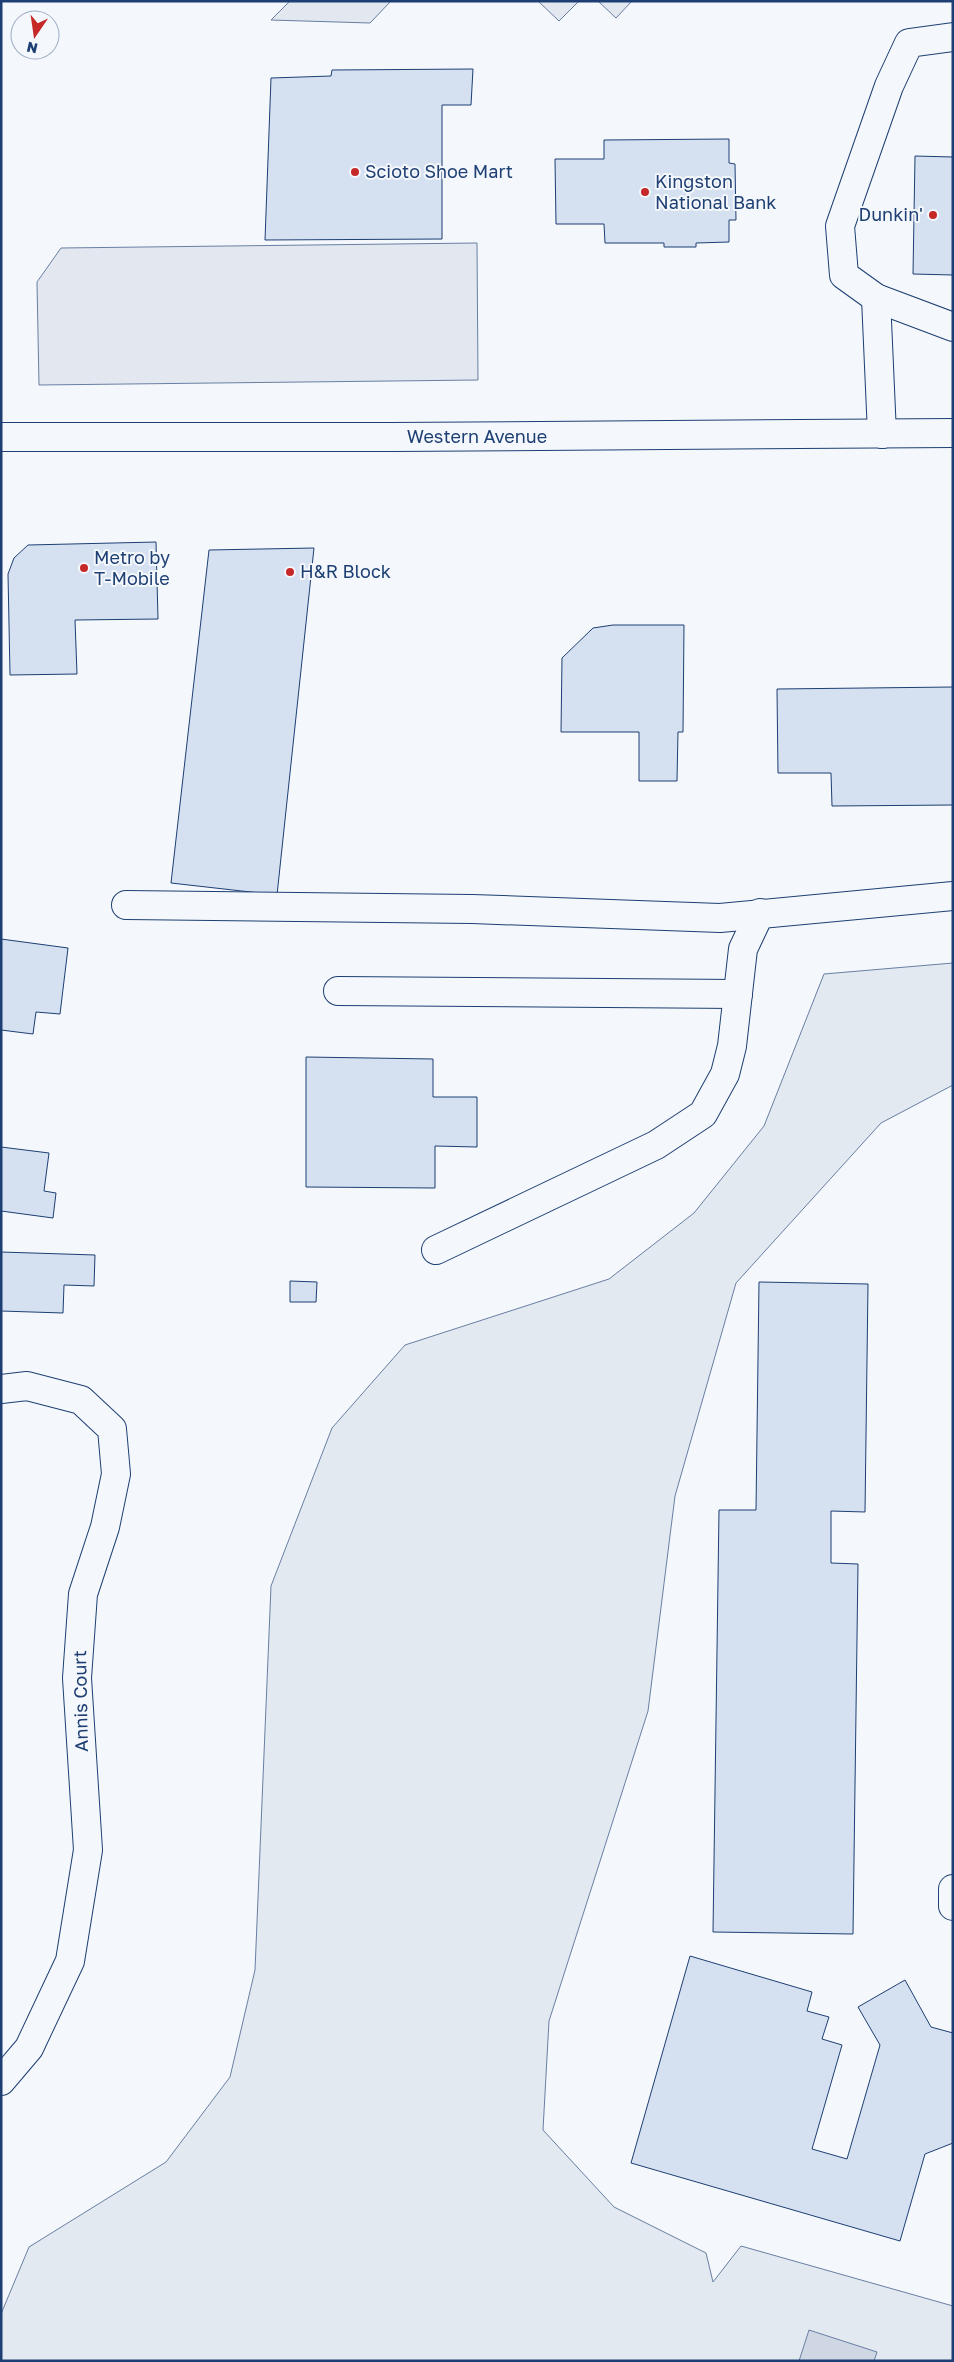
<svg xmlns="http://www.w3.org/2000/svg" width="954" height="2362" font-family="'Golos Text',sans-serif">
  <rect width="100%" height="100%" fill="#f4f7fb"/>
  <path fill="#e3e9f0" stroke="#687fa3" d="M 953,963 L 953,1085 L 881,1123 L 736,1283 L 675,1496 L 648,1711 L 549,2021 L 543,2130 L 614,2207 L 706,2253 L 713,2282 L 741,2246 L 953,2306 L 953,2361 L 1,2361 L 1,2314 L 29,2247 L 166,2162 L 230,2077 L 255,1970 L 271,1586 L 332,1428 L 405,1345 L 609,1279 L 694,1213 L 764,1126 L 824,974 Z"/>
  <g fill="#e3e8f0" stroke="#687fa3">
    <path d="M 290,1 L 391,1 L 370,23 L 271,20 Z"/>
    <path d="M 538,1 L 579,1 L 559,21 Z"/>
    <path d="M 598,1 L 632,1 L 616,18 Z"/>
    <path d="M 477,243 L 478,380 L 39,385 L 37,282 L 61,248 Z"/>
  </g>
  <path fill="#cfd7e4" stroke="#687fa3" d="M 809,2330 L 877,2352 L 874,2361 L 799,2361 Z"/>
  <g fill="#d5e0f0" stroke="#1d3f73">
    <path d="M 473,69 L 471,105 L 442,105 L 442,239 L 265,240 L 271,78 L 331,76 L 332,70 Z"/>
    <path d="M 729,139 L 729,163 L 735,164 L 736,220 L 729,220 L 729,242 L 696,243 L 696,247 L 664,247 L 664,243 L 605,243 L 604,224 L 556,224 L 555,159 L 604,159 L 604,140 Z"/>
    <path d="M 915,156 L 953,157 L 953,275 L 913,274 Z"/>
    <path d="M 156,542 L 158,619 L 75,620 L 77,674 L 10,675 L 8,574 L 14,558 L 28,545 Z"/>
    <path d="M 314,548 L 277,895 L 171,883 L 209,550 Z"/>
    <path d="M 613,625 L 684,625 L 683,732 L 678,732 L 677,781 L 639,781 L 639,732 L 561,732 L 562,658 L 593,628 Z"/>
    <path d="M 953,687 L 953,805 L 832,806 L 831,773 L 778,773 L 777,689 Z"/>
    <path d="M 1,939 L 68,948 L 60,1014 L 36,1012 L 33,1034 L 1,1030 Z"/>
    <path d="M 306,1057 L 433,1059 L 433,1097 L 477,1097 L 477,1147 L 435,1146 L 435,1188 L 306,1187 Z"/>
    <path d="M 1,1147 L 49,1153 L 44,1191 L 56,1193 L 53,1218 L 1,1211 Z"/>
    <path d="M 1,1252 L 95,1255 L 94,1286 L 64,1285 L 63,1313 L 1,1311 Z"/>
    <path d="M 290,1281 L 317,1282 L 316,1302 L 290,1302 Z"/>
    <path d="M 759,1282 L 868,1284 L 865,1512 L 831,1511 L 831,1563 L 858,1564 L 853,1934 L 713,1932 L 719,1510 L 756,1510 Z"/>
    <path d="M 690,1956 L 812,1992 L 807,2011 L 829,2017 L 822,2039 L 842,2045 L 812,2149 L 847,2159 L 880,2045 L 858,2007 L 905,1980 L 931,2027 L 953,2033 L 953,2143 L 925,2154 L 900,2241 L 631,2163 Z"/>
  </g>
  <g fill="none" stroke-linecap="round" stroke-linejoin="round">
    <g stroke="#1d3f73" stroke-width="30">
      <g id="minor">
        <path d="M 953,37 L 909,43 L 889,86 L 840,226 L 844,275 L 876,298 L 953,327"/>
        <path d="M 876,298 L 882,434"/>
        <path d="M 126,905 L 472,909 L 720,918 L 953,896"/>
        <path d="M 338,991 L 738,994"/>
        <path d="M 436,1250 L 656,1145 L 703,1114 L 725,1074 L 732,1046 L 743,949 L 760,913"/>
        <path d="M 1,1389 L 27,1386 L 81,1400 L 112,1429 L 116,1474 L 105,1527 L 83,1594 L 77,1678 L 88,1850 L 70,1961 L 29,2048 L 1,2081"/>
        <path d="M 953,1889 L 953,1906"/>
      </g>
    </g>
    <g stroke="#1d3f73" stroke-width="30">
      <path id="major" d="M 1,437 L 392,437 L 953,433"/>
    </g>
    <use href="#minor" stroke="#f4f7fb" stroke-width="28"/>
    <use href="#major" stroke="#f4f7fb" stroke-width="28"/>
  </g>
  <g fill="#c62828" stroke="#f4f7fb" stroke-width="2">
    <circle cx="355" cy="172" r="5"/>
    <circle cx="645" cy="192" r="5"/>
    <circle cx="933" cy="215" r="5"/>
    <circle cx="84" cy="568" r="5"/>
    <circle cx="290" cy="572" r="5"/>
  </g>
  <g text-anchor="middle" stroke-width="4" stroke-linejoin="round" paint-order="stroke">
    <g font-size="18" fill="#1d3f73" stroke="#f4f7fb" text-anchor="start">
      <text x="365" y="178">Scioto Shoe Mart</text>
      <text x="655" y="188">Kingston<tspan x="655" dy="21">National Bank</tspan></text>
      <text x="923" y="221" text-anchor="end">Dunkin'</text>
      <text x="94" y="564">Metro by<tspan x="94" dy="21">T-Mobile</tspan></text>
      <text x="300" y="578">H&amp;R Block</text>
    </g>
    <g font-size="18" fill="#1d3f73" stroke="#f4f7fb">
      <text x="477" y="443">Western Avenue</text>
      <text transform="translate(81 1701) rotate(-91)" y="6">Annis Court</text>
    </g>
  </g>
  <rect width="954" height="2362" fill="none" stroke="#1d3f73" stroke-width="5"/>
  <g transform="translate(35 35) rotate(193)"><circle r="24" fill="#f4f7fb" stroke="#9eadc5"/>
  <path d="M0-4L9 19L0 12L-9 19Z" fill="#c62828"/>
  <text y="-8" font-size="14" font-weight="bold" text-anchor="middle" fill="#1d3f73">N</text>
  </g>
</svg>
